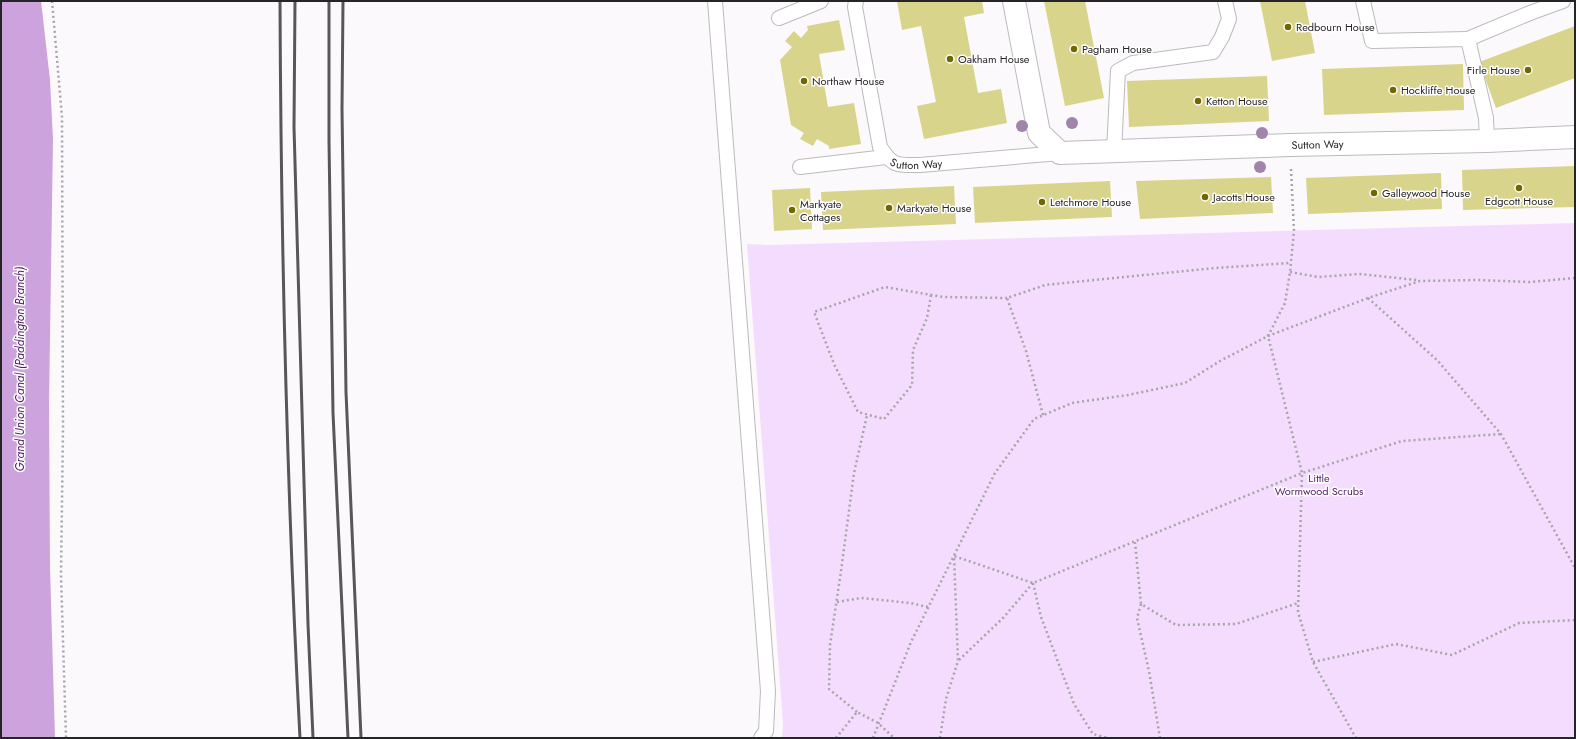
<svg xmlns="http://www.w3.org/2000/svg" width="1576" height="739" font-family="Jost,sans-serif">
  <rect width="100%" height="100%" fill="#fbf9fc"/>
  <path fill="#f4dcfe" d="M 1575,223 L 1575,738 L 782,738 L 783,723 L 747,244 L 768,245 Z"/>
  <path fill="#cca3dd" d="M 1,1 L 41,1 L 50,80 L 53,139 L 49,404 L 50,567 L 55,738 L 1,738 Z"/>
  <g fill="#d9d48b">
    <path d="M 897,1 L 982,1 L 984,13 L 964,17 L 978,93 L 1001,89 L 1007,123 L 924,139 L 917,106 L 936,102 L 921,26 L 902,30 Z"/>
    <path d="M 1044,1 L 1085,1 L 1104,98 L 1065,106 Z"/>
    <path d="M 1260,1 L 1305,1 L 1315,53 L 1272,61 Z"/>
    <path d="M 839,20 L 845,50 L 819,54 L 828,107 L 854,103 L 861,144 L 829,149 L 829,146 L 817,139 L 813,146 L 800,139 L 804,133 L 791,125 L 780,60 L 792,47 L 785,41 L 794,31 L 801,38 L 808,30 L 807,26 Z"/>
    <path d="M 1575,26 L 1575,78 L 1496,108 L 1479,62 Z"/>
    <path d="M 1463,64 L 1464,110 L 1324,115 L 1322,69 Z"/>
    <path d="M 1267,76 L 1269,121 L 1129,127 L 1127,81 Z"/>
    <path d="M 1575,166 L 1575,207 L 1463,210 L 1462,170 Z"/>
    <path d="M 1441,173 L 1442,209 L 1308,214 L 1306,178 Z"/>
    <path d="M 1271,177 L 1273,213 L 1140,219 L 1136,181 Z"/>
    <path d="M 1110,181 L 1112,217 L 975,223 L 973,187 Z"/>
    <path d="M 954,186 L 956,224 L 823,230 L 821,192 Z"/>
    <path d="M 810,188 L 812,229 L 774,231 L 772,190 Z"/>
  </g>
  <g fill="none" stroke-linecap="round" stroke-linejoin="round">
    <g stroke="#bcbabd" stroke-width="16">
      <g id="service">
        <path d="M 715,1 L 768,691 L 766,731 L 761,738"/>
        <path id="s1" d="M 856,1 L 855,7 L 880,147 C 893,167 897,165 920,165 L 1060,153"/>
        <path d="M 1363,1 L 1372,41 L 1468,39 L 1486,118 L 1487,141"/>
        <path d="M 779,18 L 821,1"/>
        <path d="M 1468,39 L 1530,13 L 1563,1"/>
        <path d="M 1114,151 L 1118,71 L 1133,63 L 1213,52 L 1222,37 L 1229,19 L 1225,1"/>
        <path d="M 800,167 L 886,157"/>
      </g>
    </g>
    <g stroke="#bcbabd" stroke-width="24">
      <g id="minor">
        <path id="s2" d="M 1014,1 L 1039,133 L 1060,153 L 1290,145 L 1487,141 L 1575,137"/>
      </g>
    </g>
    <g stroke="#a6a5a7" stroke-width="2.5" stroke-dasharray="2 3" stroke-linecap="butt">
      <path d="M 52,1 L 62,117 L 63,430 L 61,575 L 66,738"/>
      <path d="M 1291,169 L 1294,231 L 1290,272 L 1285,303 L 1268,336 L 1302,473 L 1298,612 L 1313,662 L 1356,738"/>
      <path d="M 1290,272 L 1318,277 L 1359,274 L 1417,280"/>
      <path d="M 931,295 L 927,318 L 913,350 L 912,385 L 884,419 L 858,412 L 834,364 L 814,312 L 885,287 L 943,297 L 1007,298"/>
      <path d="M 1368,298 L 1437,360 L 1501,434 L 1575,568"/>
      <path d="M 1043,415 L 1026,351 L 1007,298 L 1045,285 L 1215,268 L 1290,263"/>
      <path d="M 1135,542 L 1141,604 L 1176,625 L 1236,624 L 1298,603"/>
      <path d="M 1033,583 L 1041,617 L 1074,704 L 1093,734 L 1108,738"/>
      <path d="M 837,602 L 861,598 L 910,603 L 928,607"/>
      <path d="M 1141,604 L 1137,618 L 1149,671 L 1160,738"/>
      <path d="M 959,660 L 1003,618 L 1033,583"/>
      <path d="M 1313,662 L 1396,644 L 1452,655 L 1519,623 L 1575,620"/>
      <path d="M 857,712 L 829,689 L 830,645 L 841,571 L 854,473 L 867,415"/>
      <path d="M 836,738 L 857,712 L 878,723 L 894,738"/>
      <path d="M 873,738 L 911,642 L 995,473 L 1034,419 L 1072,403 L 1128,395 L 1185,383 L 1220,361 L 1268,336 L 1368,298 L 1420,281 L 1477,280 L 1530,282 L 1575,278"/>
      <path d="M 940,738 L 946,699 L 958,661 L 954,556 L 1033,583 L 1302,473 L 1402,441 L 1501,434"/>
    </g>
    <use href="#service" stroke="#fff" stroke-width="14"/>
    <use href="#minor" stroke="#fff" stroke-width="22"/>
    <g stroke="#575658" stroke-width="3">
      <path d="M 280,1 C 281,247 287,493 300,738"/>
      <path d="M 295,1 L 294,127 L 308,624 L 313,738"/>
      <path d="M 329,1 L 329,141 L 333,413 L 348,738"/>
      <path d="M 343,1 L 342,109 L 346,392 L 361,738"/>
    </g>
  </g>
  <g fill="#a084ab">
    <circle cx="1072" cy="123" r="6"/>
    <circle cx="1022" cy="126" r="6"/>
    <circle cx="1262" cy="133" r="6"/>
    <circle cx="1260" cy="167" r="6"/>
  </g>
  <g fill="#6f6700" stroke="#fff" stroke-width="1.5">
    <circle cx="1288" cy="27" r="4"/>
    <circle cx="1074" cy="49" r="4"/>
    <circle cx="950" cy="59" r="4"/>
    <circle cx="1528" cy="70" r="4"/>
    <circle cx="804" cy="81" r="4"/>
    <circle cx="1393" cy="90" r="4"/>
    <circle cx="1198" cy="101" r="4"/>
    <circle cx="1519" cy="188" r="4"/>
    <circle cx="1374" cy="193" r="4"/>
    <circle cx="1205" cy="197" r="4"/>
    <circle cx="1042" cy="202" r="4"/>
    <circle cx="889" cy="208" r="4"/>
    <circle cx="792" cy="210" r="4"/>
  </g>
  <g text-anchor="middle" stroke-width="3" stroke-linejoin="round" paint-order="stroke">
    <g font-size="11" fill="#252426" stroke="#fff" text-anchor="start">
      <text x="1296" y="31">Redbourn House</text>
      <text x="1082" y="53">Pagham House</text>
      <text x="958" y="63">Oakham House</text>
      <text x="1520" y="74" text-anchor="end">Firle House</text>
      <text x="812" y="85">Northaw House</text>
      <text x="1401" y="94">Hockliffe House</text>
      <text x="1206" y="105">Ketton House</text>
      <text x="1382" y="197">Galleywood House</text>
      <text x="1213" y="201">Jacotts House</text>
      <text x="1519" y="205" text-anchor="middle">Edgcott House</text>
      <text x="1050" y="206">Letchmore House</text>
      <text x="800" y="208">Markyate<tspan x="800" dy="13">Cottages</tspan></text>
      <text x="897" y="212">Markyate House</text>
    </g>
    <g font-size="11" fill="#252426" stroke="#fff">
      <text dy="4" stroke="none"><textPath href="#s2" startOffset="421">Sutton Way</textPath></text>
      <text dy="4" stroke="none"><textPath href="#s1" startOffset="192">Sutton Way</textPath></text>
    </g>
    <g font-size="11" fill="#562469" stroke="#fff">
      <text x="1319" y="482">Little<tspan x="1319" dy="13">Wormwood Scrubs</tspan></text>
    </g>
    <g font-size="12" font-style="italic" fill="#4f1d62" stroke="#fff">
      <text transform="translate(20 369) rotate(-90)" y="4">Grand Union Canal (Paddington Branch)</text>
    </g>
  </g>
  <rect width="1576" height="739" fill="none" stroke="#252426" stroke-width="4"/>
</svg>
